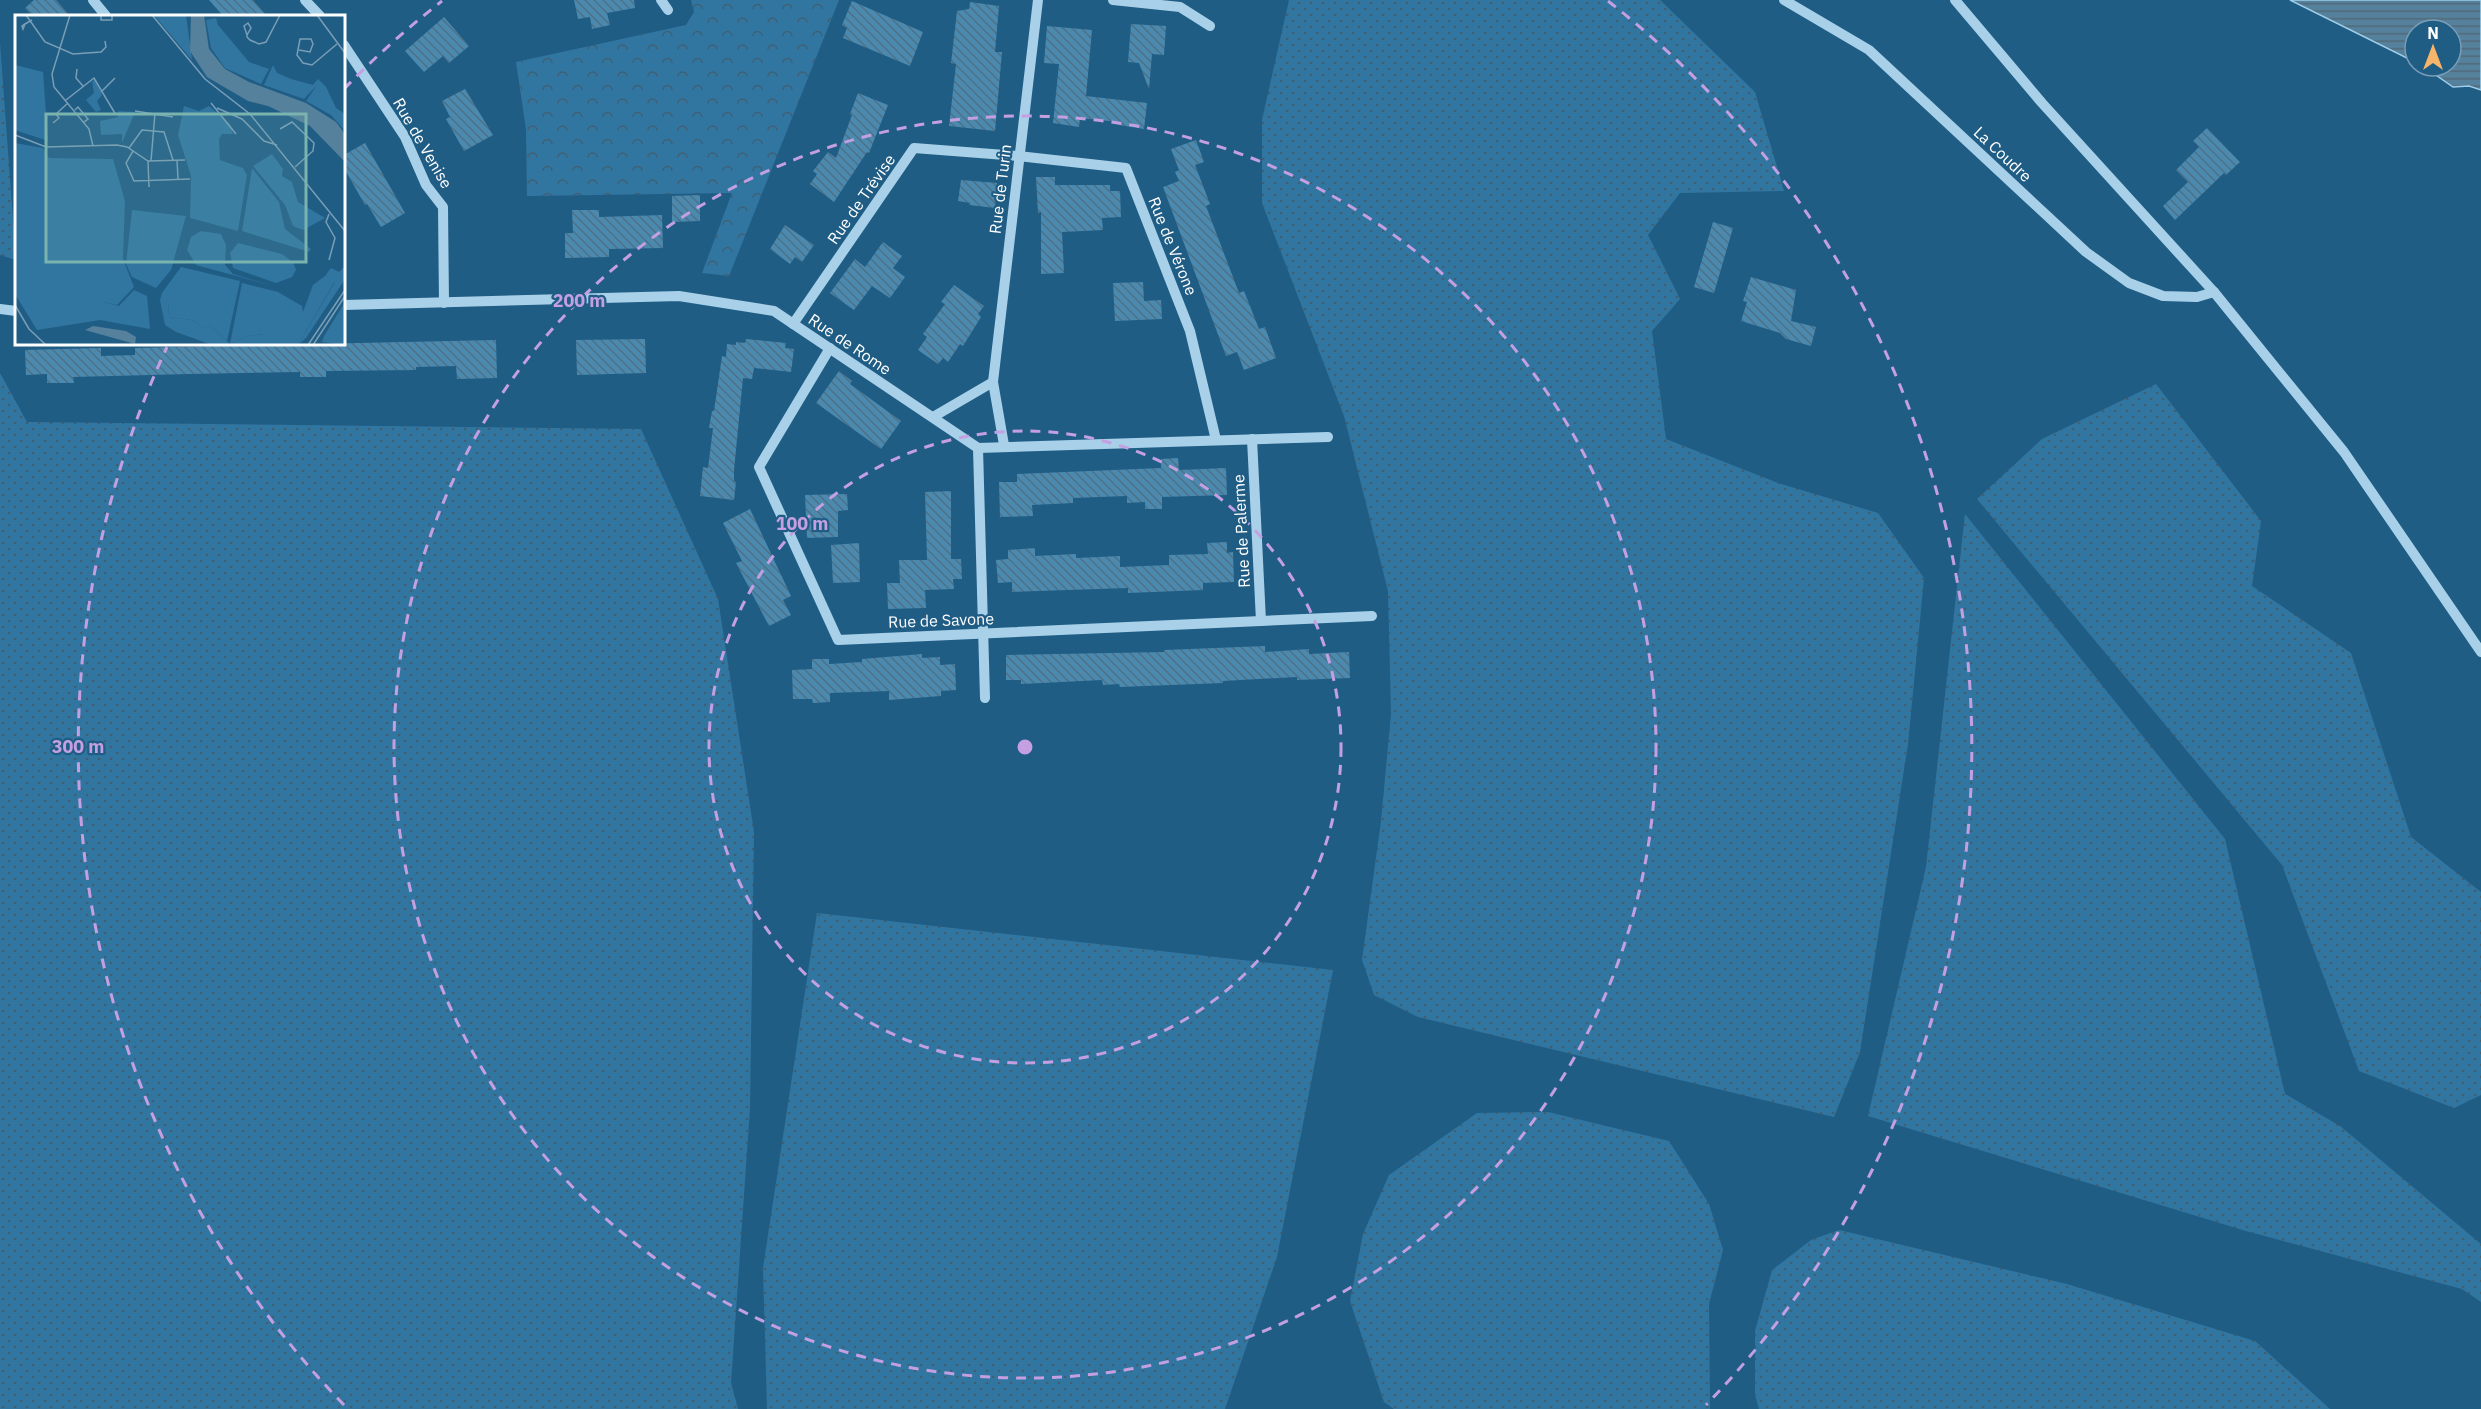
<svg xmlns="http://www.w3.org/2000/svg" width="2481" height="1409" font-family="'IBM Plex Sans',sans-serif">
  <defs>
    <pattern id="grass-dots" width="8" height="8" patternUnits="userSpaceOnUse" patternTransform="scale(1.5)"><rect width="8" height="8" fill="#3176a1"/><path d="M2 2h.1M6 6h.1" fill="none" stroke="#405f72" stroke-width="1.8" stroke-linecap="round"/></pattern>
    <pattern id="park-crowns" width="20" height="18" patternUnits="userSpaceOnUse" patternTransform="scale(1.5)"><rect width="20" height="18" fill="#3176a1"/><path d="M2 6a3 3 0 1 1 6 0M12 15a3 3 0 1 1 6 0" fill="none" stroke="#405f72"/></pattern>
    <pattern id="water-rules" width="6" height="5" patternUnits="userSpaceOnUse" patternTransform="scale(1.5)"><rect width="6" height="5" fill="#55819c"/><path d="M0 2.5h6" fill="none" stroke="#516978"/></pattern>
    <pattern id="building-back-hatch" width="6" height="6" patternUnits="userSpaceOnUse" patternTransform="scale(1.5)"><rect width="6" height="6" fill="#4c89af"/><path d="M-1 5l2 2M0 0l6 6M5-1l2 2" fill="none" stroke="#4c7187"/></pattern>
  </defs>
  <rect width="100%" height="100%" fill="#205d85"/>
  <g fill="url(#grass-dots)">
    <path d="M 1289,0 L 1660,0 L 1755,92 L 1784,191 L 1680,193 L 1648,235 L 1680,299 L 1652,331 L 1666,439 L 1778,483 L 1878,513 L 1924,578 L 1908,744 L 1860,1052 L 1834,1117 L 1418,1017 L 1374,995 L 1362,960 L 1381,821 L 1391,714 L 1388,591 L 1344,416 L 1262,203 L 1262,120 Z"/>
    <path d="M 0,43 L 16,260 L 0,255 Z"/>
    <path d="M 0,373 L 27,422 L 641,429 L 718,599 L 754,832 L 750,1108 L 731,1383 L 738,1409 L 0,1409 Z"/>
    <path d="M 2156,384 L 2261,521 L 2252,586 L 2351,653 L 2411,837 L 2481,892 L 2481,1095 L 2454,1108 L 2359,1071 L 2282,865 L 1977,499 L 2042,439 Z"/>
    <path d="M 1965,514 L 2225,839 L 2285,1094 L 2340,1126 L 2481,1244 L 2481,1302 L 2462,1289 L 2246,1231 L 1868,1116 L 1926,867 Z"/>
    <path d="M 817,913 L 1333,970 L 1277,1257 L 1225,1409 L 767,1409 L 763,1268 Z"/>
    <path d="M 1548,1112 L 1669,1141 L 1709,1204 L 1723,1250 L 1709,1304 L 1710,1409 L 1394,1409 L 1384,1402 L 1350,1301 L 1363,1234 L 1389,1175 L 1477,1113 Z"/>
    <path d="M 1839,1230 L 2067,1284 L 2255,1341 L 2330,1409 L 1759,1409 L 1755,1395 L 1755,1331 L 1772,1270 L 1811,1240 Z"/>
  </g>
  <path fill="url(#park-crowns)" d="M 691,0 L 839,0 L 729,276 L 702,273 L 732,193 L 527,196 L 526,129 L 516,62 L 686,25 L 694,12 Z"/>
  <path fill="url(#water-rules)" stroke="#9cceeb" stroke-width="1.5" d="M 2290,0 L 2481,0 L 2481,90 L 2469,86 L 2453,87 L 2423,66 L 2451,66 L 2451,30 L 2415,30 L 2415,62 Z"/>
  <g fill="url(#building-back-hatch)">
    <path d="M 34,0 L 56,0 L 70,16 L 33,16 L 25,8 Z"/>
    <path d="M 209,0 L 253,0 L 267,16 L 223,16 Z"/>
    <path d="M 574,0 L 634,0 L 635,8 L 607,13 L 610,25 L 592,29 L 590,17 L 578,19 Z"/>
    <path d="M 852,1 L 923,32 L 910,66 L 843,38 L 847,28 L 842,25 Z"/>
    <path d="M 970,2 L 999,6 L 995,52 L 1002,52 L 995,131 L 949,126 L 956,64 L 951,63 L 957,11 L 969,9 Z"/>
    <path d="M 444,17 L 469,46 L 449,63 L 443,56 L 424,72 L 405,51 Z"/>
    <path d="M 1131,24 L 1166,26 L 1164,55 L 1152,54 L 1149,89 L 1139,63 L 1128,62 Z"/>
    <path d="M 1047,26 L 1092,30 L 1086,96 L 1147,103 L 1144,129 L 1119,125 L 1119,122 L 1080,118 L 1079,127 L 1053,123 L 1059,64 L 1044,63 Z"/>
    <path d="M 465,89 L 493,135 L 464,151 L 446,119 L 450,117 L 442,101 Z"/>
    <path d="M 858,93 L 888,105 L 869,153 L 867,152 L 834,202 L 810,184 L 817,174 L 813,171 L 828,152 L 836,158 L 852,115 L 850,114 Z"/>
    <path d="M 2207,128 L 2240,162 L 2226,175 L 2224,173 L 2175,220 L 2163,206 L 2188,182 L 2176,170 L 2199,147 L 2193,141 Z"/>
    <path d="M 1196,140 L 1204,162 L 1195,165 L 1210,204 L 1206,206 L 1239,293 L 1244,291 L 1259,329 L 1265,327 L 1276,358 L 1244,370 L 1237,352 L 1226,356 L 1163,187 L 1179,181 L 1175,172 L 1179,170 L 1171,149 Z"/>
    <path d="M 365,143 L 405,213 L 381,227 L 367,204 L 365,205 L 344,168 L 344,155 Z"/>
    <path d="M 1036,177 L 1055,177 L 1055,185 L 1110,185 L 1110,191 L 1120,191 L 1121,217 L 1102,218 L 1103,230 L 1062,232 L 1064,273 L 1041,274 L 1041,212 L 1038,213 Z"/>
    <path d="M 961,180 L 997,183 L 995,208 L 969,205 L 970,203 L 958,201 Z"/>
    <path d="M 700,195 L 700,221 L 672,222 L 672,196 Z"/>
    <path d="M 572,210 L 599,210 L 599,217 L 662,215 L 663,248 L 609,249 L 609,257 L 565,258 L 565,233 L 573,233 Z"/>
    <path d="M 1713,222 L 1733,228 L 1714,293 L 1694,287 Z"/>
    <path d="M 785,225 L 814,245 L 802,262 L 795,257 L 790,264 L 770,249 Z"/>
    <path d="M 883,242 L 902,256 L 893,268 L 905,277 L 890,298 L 872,286 L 854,310 L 830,293 L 855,259 L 865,267 Z"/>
    <path d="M 1751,277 L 1796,290 L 1791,321 L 1816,327 L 1811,346 L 1786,339 L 1780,333 L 1741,321 L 1747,302 L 1743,301 Z"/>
    <path d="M 1143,282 L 1144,301 L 1161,300 L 1162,319 L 1115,321 L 1113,283 Z"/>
    <path d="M 954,285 L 984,306 L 978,314 L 981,317 L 963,346 L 960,344 L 948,362 L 943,358 L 938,364 L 918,350 L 927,337 L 923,334 L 945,304 L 941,302 Z"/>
    <path d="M 645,339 L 646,373 L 577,375 L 576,340 Z"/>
    <path d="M 746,339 L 786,343 L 785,348 L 794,349 L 791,372 L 754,368 L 752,379 L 743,378 L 734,470 L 734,481 L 736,482 L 734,500 L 700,496 L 703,467 L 708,468 L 713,428 L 709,428 L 712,411 L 714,411 L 722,356 L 726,357 L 727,344 L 736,345 L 736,342 L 745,343 Z"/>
    <path d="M 496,340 L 497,378 L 457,379 L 456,366 L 416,367 L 416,370 L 326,371 L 326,377 L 300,377 L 300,372 L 189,374 L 73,377 L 74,383 L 47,383 L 47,374 L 26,375 L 25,350 L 101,348 L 101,356 L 135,355 L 135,348 Z"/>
    <path d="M 839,371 L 852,381 L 850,384 L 901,421 L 881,449 L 816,403 Z"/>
    <path d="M 1178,458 L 1179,470 L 1226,468 L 1227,495 L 1162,497 L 1162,509 L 1145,509 L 1145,502 L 1127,503 L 1127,496 L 1073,498 L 1073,503 L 1032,505 L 1033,516 L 1000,517 L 999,482 L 1017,482 L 1017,474 L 1161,468 L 1161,459 Z"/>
    <path d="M 951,491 L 951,559 L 961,559 L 962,579 L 953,579 L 954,589 L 925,590 L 926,608 L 888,609 L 887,583 L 900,583 L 899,560 L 927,560 L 925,492 Z"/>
    <path d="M 847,494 L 848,510 L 838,511 L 838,537 L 807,538 L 805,495 Z"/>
    <path d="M 750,509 L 791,596 L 783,600 L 791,615 L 769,626 L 736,563 L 742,561 L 723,523 Z"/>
    <path d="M 1227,542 L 1227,553 L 1233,552 L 1234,582 L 1203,583 L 1203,590 L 1128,593 L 1128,588 L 1012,592 L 1012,582 L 998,583 L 996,560 L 1008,559 L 1008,550 L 1035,548 L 1035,556 L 1076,554 L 1076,558 L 1120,556 L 1120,567 L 1169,565 L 1169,555 L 1208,554 L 1207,543 Z"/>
    <path d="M 859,543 L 860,582 L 833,583 L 831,545 Z"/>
    <path d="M 1265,646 L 1265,652 L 1309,649 L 1309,654 L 1349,652 L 1350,678 L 1297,680 L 1297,677 L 1223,681 L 1223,683 L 1120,687 L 1119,684 L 1103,685 L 1102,680 L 1021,684 L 1021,680 L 1006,680 L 1006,655 L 1164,652 L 1164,650 Z"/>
    <path d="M 922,654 L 922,658 L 940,657 L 940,665 L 955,664 L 956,690 L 941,691 L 941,696 L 889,700 L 889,691 L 830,693 L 830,702 L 813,703 L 812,699 L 793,699 L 792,670 L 812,669 L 812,659 L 829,659 L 829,664 L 862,662 L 862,659 Z"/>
  </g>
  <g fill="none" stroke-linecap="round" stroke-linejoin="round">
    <g stroke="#a8d1e9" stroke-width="10">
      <path d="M 93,0 L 106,16"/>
      <path d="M 305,0 L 320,16"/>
      <path d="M 661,0 L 668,10"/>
      <path d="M 1113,0 L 1180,7 L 1210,26"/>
      <path d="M 1784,0 L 1869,50 L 2086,252 L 2129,283 L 2163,296 L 2197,297 L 2214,292"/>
      <path d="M 1955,0 L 2042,103 L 2214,292 L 2344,452 L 2481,652"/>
      <path d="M 344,45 L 405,137 L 426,185 L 443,207 L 444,303"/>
      <path d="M 344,305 L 679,296 L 774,311 L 978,448 L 1328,437"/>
      <path d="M 0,309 L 16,311"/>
      <path d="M 793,324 L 914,148 L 1018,156 L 1126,168 L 1190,331 L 1216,440"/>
      <path d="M 830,348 L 759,467 L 838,640 L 1372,616"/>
      <path d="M 933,417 L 993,382"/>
      <path d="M 1252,439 L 1261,621"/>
      <path d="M 1004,445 L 993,382 L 1038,0"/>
      <path d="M 978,448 L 985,698"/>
    </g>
  </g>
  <g fill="none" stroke="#c4a0e2" stroke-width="3" stroke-dasharray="10 8">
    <circle cx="1025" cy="747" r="316"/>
    <circle cx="1025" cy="747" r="631"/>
    <path d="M344 1405A947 947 0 0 1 167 347M344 89A947 947 0 0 1 442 1M1608 1A947 947 0 0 1 1706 1405"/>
  </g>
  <g text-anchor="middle" stroke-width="4.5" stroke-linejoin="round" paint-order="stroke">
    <g font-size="16" fill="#fff" stroke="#205d85">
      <text transform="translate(423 143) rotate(60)" y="6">Rue de Venise</text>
      <text transform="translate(2003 154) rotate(43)" y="6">La Coudre</text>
      <text transform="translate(1000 189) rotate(-83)" y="6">Rue de Turin</text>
      <text transform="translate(861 199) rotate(-55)" y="6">Rue de Trévise</text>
      <text transform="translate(1173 246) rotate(68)" y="6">Rue de Vérone</text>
      <text transform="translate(850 344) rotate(34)" y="6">Rue de Rome</text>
      <text transform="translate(1241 531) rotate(-93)" y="6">Rue de Palerme</text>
      <text transform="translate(941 620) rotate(-2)" y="6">Rue de Savone</text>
    </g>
  </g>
  <g transform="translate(15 15)">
    <rect width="330" height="330" fill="#205d85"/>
    <path d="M 201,3 L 203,10 L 234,47 L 254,54 L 246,69 L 210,53 L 196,33 L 191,5 ZM 0,50 L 28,57 L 33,126 L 0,115 ZM 258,50 L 262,58 L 276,64 L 298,70 L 303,64 L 311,72 L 321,93 L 330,99 L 330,116 L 316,100 L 291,86 L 302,70 L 289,84 L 249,70 ZM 169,91 L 184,96 L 194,91 L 215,109 L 218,119 L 207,119 L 204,124 L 205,145 L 228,153 L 232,160 L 223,216 L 175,203 L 176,161 L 163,120 ZM 0,128 L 28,133 L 34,143 L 98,144 L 110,186 L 108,244 L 119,272 L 102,290 L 83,286 L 104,291 L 119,275 L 132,281 L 135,314 L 85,305 L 22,315 L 0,279 ZM 257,139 L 268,154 L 267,161 L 277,167 L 283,187 L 310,203 L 288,215 L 278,211 L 270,190 L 238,151 ZM 237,153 L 264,187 L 270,214 L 296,234 L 294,237 L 227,216 ZM 117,195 L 171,201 L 156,255 L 141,273 L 117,262 L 111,249 ZM 186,216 L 206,219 L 211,230 L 210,250 L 218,259 L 258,271 L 181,250 L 172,235 L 176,222 ZM 223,228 L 267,239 L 278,247 L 281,255 L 277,262 L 261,268 L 218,253 L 215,238 ZM 166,252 L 225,266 L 212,326 L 195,310 L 190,314 L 177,305 L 154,302 L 153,286 L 145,285 L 147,278 ZM 310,261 L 320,266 L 283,330 L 256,330 L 248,319 L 232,321 L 215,329 L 227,268 L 263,277 L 287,291 L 288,297 L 298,270 ZM 330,287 L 330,330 L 307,327 L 309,321 Z" fill="#3176a1"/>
    <path d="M 330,251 L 330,264 L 291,323 L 283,330 L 320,267 L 310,261 L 316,253 L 324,257 ZM 145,285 L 153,285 L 154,302 L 177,305 L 190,314 L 195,310 L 215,329 L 232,321 L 249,319 L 256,330 L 197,330 L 161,317 L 150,310 Z" fill="#3176a1"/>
    <path d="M 139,0 L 171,0 L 177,45 ZM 81,65 L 87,80 L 82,86 L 86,95 L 81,97 L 71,85 L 79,78 L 77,66 ZM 103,96 L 120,97 L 107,128 L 107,119 L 86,120 L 85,106 L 103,102 Z" fill="#3176a1"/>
    <path d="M 176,0 L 189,0 L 194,34 L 210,54 L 234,67 L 291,88 L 321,107 L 330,119 L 330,147 L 295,111 L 253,91 L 233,86 L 192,62 L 175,36 ZM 78,311 L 111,316 L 121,322 L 120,329 L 70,315 Z" fill="#55819c"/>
    <path fill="none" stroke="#799eb6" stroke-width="1.5" d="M 11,0 L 30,27 L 58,39 L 86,37 L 91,32 L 90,26M 55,0 L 37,59 L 39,72 L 74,114 L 78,131M 86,0 L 86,5 L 97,5 L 97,0M 137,0 L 190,64 L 235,99 L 330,216M 302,0 L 330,38M 10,9 L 8,14 L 7,11 L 10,9 L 17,5M 232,20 L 236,13 L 233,8 L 229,11 L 232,20 L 232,22 L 235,25 L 244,29 L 251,27 L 265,0M 284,35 L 295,37 L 298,29 L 296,24 L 285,24 L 282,40 L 288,48 L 297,50 L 322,29M 62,54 L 61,63 L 68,71M 86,77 L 100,63M 51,85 L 79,63 L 101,100M 196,88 L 221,119M 202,93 L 227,104 L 249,126 L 262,130M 60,95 L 63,92 L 73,104 L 69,107M 120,96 L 158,102M 38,108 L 44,103 L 41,99 L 53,88M 265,114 L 277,107 L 299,128 L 298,136 L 280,152M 0,120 L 31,132 L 102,130 L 112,132 L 133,146 L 170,145M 114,133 L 127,115 L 149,117 L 158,145M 118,136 L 111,148 L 119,166 L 175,164M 162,145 L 163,164M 133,146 L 134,172M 136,146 L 140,98M 314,245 L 320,223 L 311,207 L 314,199M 0,290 L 14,314 L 31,330M 293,330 L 330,275M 298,330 L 330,281"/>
    <path fill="#7bb4af" fill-opacity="0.15" stroke="#7bb4af" stroke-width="3" d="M 31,99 L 291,99 L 291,247 L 31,247 Z"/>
    <rect width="330" height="330" fill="none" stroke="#fff" stroke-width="3"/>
  </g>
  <circle cx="1025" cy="747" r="9" fill="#c4a0e2" stroke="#205d85" stroke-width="3"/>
  <g font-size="18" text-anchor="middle" font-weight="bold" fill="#c4a0e2" stroke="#205d85" stroke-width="4.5" stroke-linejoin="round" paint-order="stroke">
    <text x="579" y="307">200 m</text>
    <text x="802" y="530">100 m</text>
    <text x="78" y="753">300 m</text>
  </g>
  <g transform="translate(2433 48)"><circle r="28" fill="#205d85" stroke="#799eb6" stroke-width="1.5"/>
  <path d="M0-4.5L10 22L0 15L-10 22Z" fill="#f7b569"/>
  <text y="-9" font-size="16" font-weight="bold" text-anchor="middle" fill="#ffffff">N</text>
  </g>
</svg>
